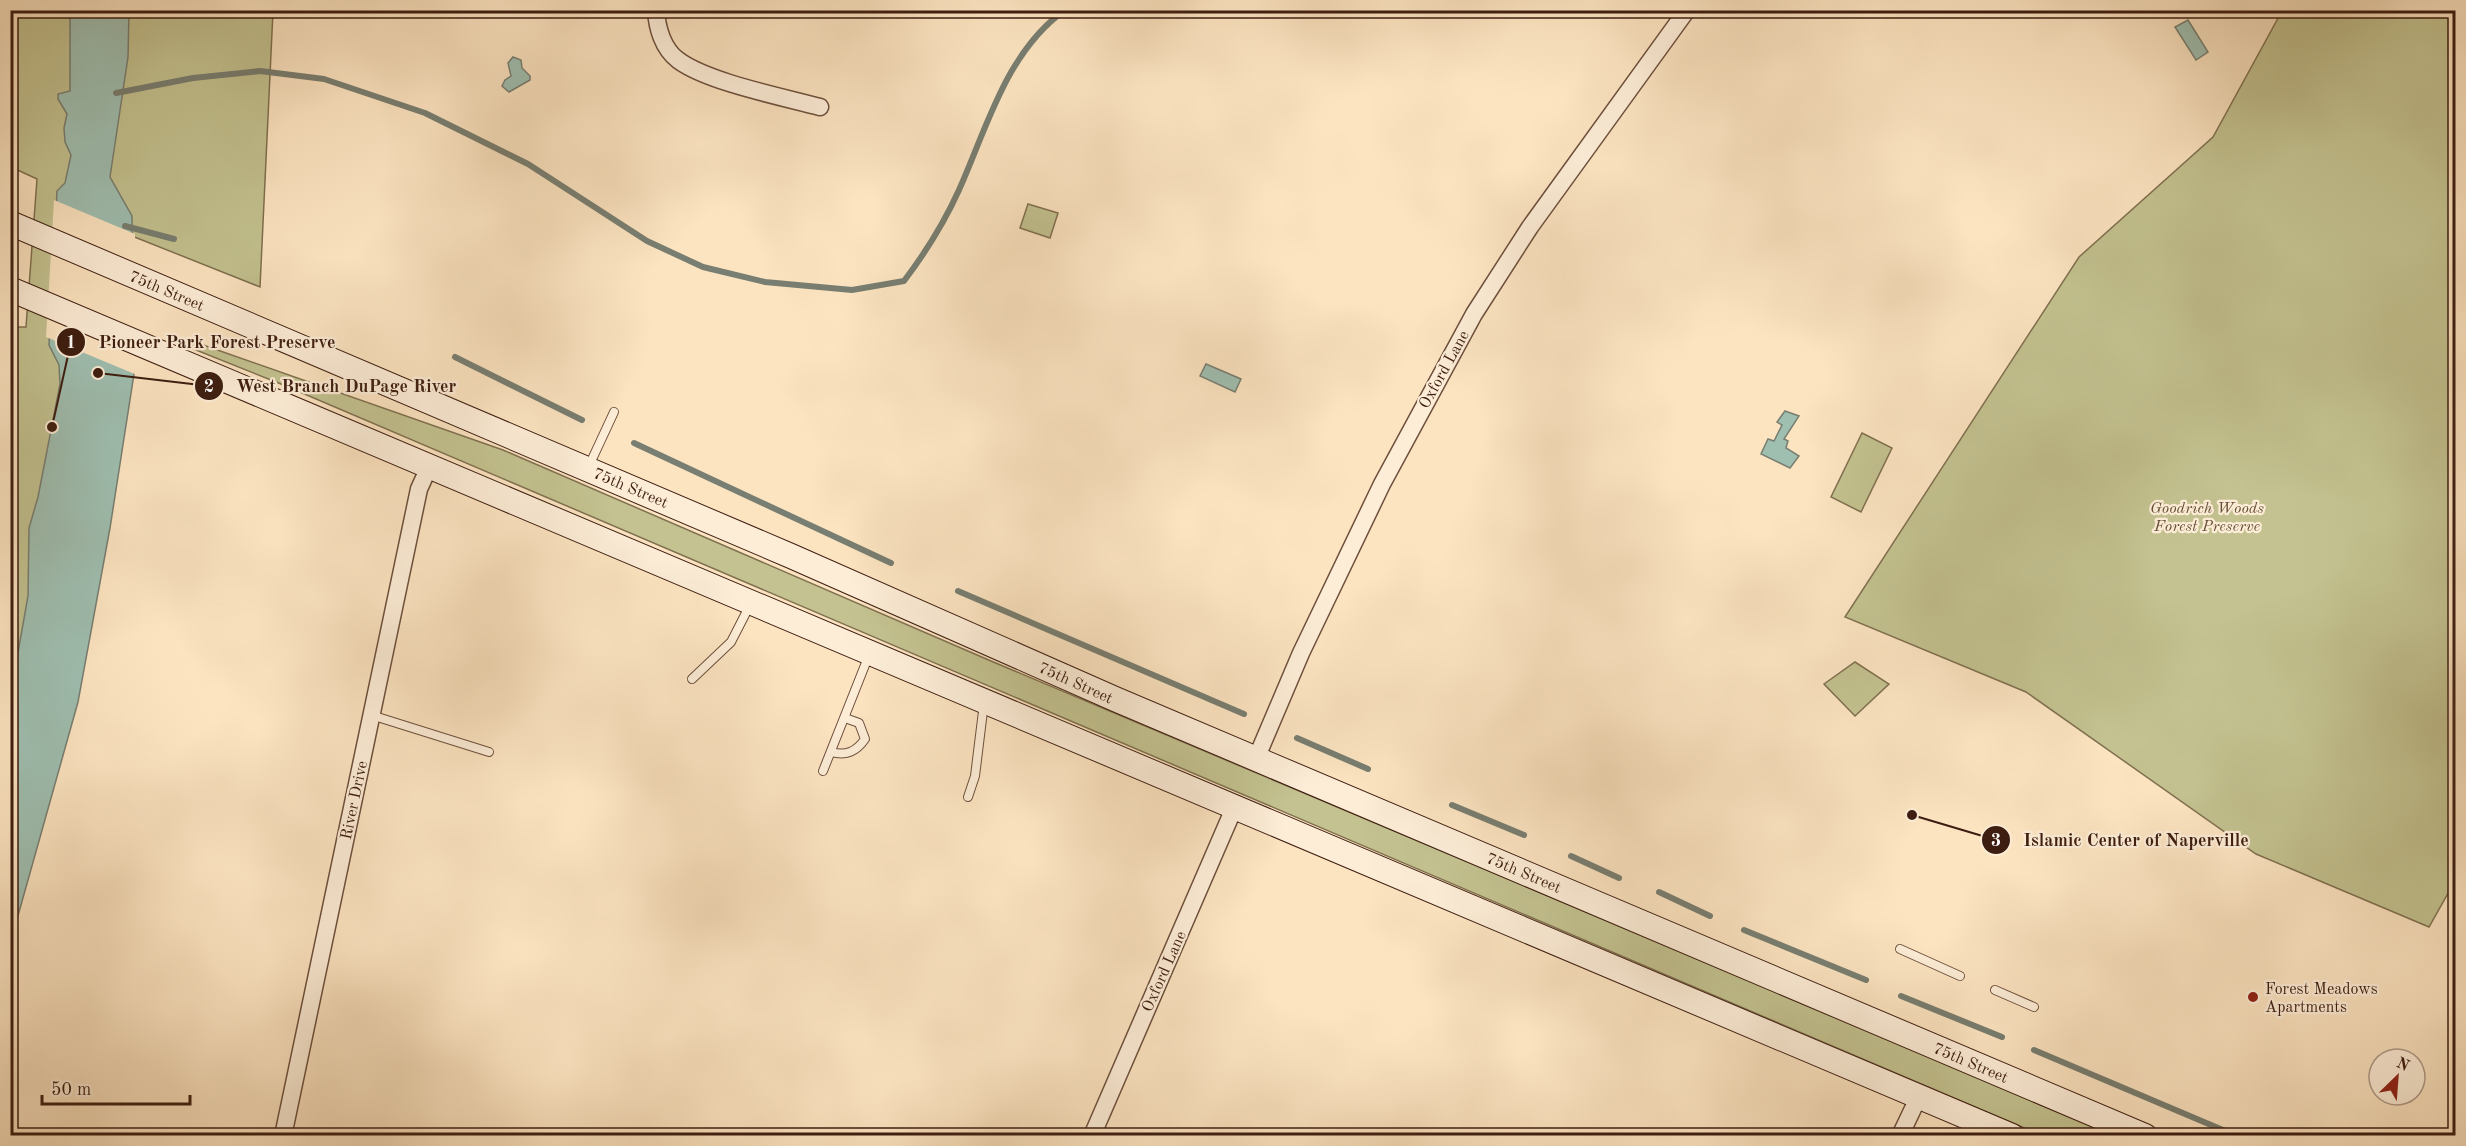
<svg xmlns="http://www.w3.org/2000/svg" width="2466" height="1146" font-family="'Old Standard TT',serif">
  <rect width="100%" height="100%" fill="#fce4c1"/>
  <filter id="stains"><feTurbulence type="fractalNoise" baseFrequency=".00333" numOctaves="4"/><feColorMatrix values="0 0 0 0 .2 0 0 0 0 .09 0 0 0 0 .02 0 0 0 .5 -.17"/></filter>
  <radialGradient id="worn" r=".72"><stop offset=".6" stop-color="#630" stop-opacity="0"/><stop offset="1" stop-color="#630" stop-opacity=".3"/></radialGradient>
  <g fill="#c3c290" stroke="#807050" stroke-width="1.5">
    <path d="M 11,11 L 273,11 L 260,287 L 132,236 L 11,801 L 10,327 L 26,327 L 37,179 L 11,167 Z"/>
    <path d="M 2282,11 L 2455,11 L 2456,879 L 2429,927 L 2256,854 L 2026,692 L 1845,617 L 2079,257 L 2213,137 Z"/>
    <path d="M 1028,204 L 1058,213 L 1050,238 L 1020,228 Z"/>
    <path d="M 186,339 L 503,450 L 991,661 L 2115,1135 L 2041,1135 L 281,384 L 186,346 Z"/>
    <path d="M 1862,433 L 1892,448 L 1861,512 L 1831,497 Z"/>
    <path d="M 1855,662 L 1889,684 L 1855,716 L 1824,684 Z"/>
  </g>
  <g fill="#9fbfb1" stroke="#787e71" stroke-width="1.5">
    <path d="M 70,11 L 129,11 L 128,57 L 110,177 L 132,216 L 134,374 L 110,528 L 78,702 L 12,937 L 11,968 L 11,692 L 28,596 L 29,528 L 38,497 L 60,384 L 59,365 L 49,345 L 57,191 L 65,183 L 71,155 L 65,142 L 64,128 L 67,114 L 58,99 L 58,94 L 70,91 Z"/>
    <path d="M 2188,20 L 2208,52 L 2196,60 L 2175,27 Z"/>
    <path d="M 513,57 L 521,60 L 522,68 L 530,76 L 530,80 L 509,92 L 502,86 L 505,80 L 511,76 L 508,63 Z"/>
    <path d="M 1206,364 L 1241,379 L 1235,392 L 1200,376 Z"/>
    <path d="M 1785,411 L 1799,416 L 1784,439 L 1788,441 L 1786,448 L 1799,456 L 1790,468 L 1761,454 L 1768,439 L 1774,441 L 1782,425 L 1777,422 Z"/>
  </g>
  <path fill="#fce4c1" d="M 54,200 L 135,234 L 137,375 L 46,337 Z"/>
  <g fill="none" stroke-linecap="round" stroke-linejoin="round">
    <g stroke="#787e71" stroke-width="6">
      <path d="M 116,93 L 193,78 L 260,71 L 324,79 L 425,113 L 528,164 L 647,241 L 703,267 L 765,282 L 852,290 L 904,281 C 926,252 944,223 959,190 C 987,128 1006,52 1065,10"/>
      <path d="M 125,226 L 174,239"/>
      <path d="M 455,357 L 582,420"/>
      <path d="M 634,443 L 891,563"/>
      <path d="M 958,591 L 1244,714"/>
      <path d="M 1297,738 L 1368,769"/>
      <path d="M 1452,805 L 1524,835"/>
      <path d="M 1571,856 L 1619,878"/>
      <path d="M 1659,892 L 1710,916"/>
      <path d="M 1744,930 L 1866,980"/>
      <path d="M 1901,996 L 2002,1037"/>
      <path d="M 2034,1050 L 2237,1136"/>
    </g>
    <g stroke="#6d4f3c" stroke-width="10">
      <g id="service">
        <path d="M 588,468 L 614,412"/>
        <path d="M 692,679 L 731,642 L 750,605"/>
        <path d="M 371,715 L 489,752"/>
        <path d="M 831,752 C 846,756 856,752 865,739 L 859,723 L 845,718"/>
        <path d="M 823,771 L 869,655"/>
        <path d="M 968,797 L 975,776 L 984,703"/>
        <path d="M 1900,949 L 1960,976"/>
        <path d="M 1995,990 L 2034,1007"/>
      </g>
    </g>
    <g stroke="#6d4f3c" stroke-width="19">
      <g id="minor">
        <path d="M 656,10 C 657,28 663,49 678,60 C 707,82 783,97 820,107"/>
        <path d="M 1256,759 L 1301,653 L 1382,484 L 1474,314 L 1530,227 L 1687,10"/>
        <path d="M 283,1136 L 419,489 L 429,467"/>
        <path d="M 1092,1136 L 1235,806"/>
        <path d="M 1900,1136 L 1919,1096"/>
      </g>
    </g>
    <g stroke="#3d1d10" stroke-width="26">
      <g id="secondary">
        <path d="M 10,223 L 791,556 L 1115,699 L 2145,1136"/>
        <path d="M 10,289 L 2012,1136"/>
      </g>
    </g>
    <use href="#service" stroke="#fdedd7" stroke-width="8"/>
    <use href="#minor" stroke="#fdedd7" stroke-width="16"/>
    <use href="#secondary" stroke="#fdedd7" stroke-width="24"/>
  </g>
  <circle fill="#8f2418" stroke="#fdedd7" stroke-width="2" cx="2253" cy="997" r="6"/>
  <g text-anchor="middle" stroke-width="4.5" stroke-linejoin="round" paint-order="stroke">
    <g font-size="16" fill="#3d1d10" stroke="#fdedd7">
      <text transform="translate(167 290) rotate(23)" y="6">75th Street</text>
      <text transform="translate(1443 369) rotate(-61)" y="6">Oxford Lane</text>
      <text transform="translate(631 487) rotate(23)" y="6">75th Street</text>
      <text transform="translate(1076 682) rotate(24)" y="6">75th Street</text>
      <text transform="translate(353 800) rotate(-78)" y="6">River Drive</text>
      <text transform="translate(1524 872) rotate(23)" y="6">75th Street</text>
      <text transform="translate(1163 971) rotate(-66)" y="6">Oxford Lane</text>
      <text transform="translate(1971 1062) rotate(23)" y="6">75th Street</text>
    </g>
    <g font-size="16" font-style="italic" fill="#654f36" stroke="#fdedd7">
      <text x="2207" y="513">Goodrich Woods<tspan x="2207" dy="18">Forest Preserve</tspan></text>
    </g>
    <g font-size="16" fill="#3d1d10" stroke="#fdedd7" text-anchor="start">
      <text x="2265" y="994">Forest Meadows<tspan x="2265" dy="18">Apartments</tspan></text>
    </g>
  </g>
  <path fill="none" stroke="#3d1d10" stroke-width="2" d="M52 427L71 342M98 373L209 386M1912 815L1996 840"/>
  <g fill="#3d1d10" stroke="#fdedd7" stroke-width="2">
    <circle cx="52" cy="427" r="6"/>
    <circle cx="98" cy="373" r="6"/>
    <circle cx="1912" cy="815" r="6"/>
    <circle cx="71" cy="342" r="15"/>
    <circle cx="209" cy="386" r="15"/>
    <circle cx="1996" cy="840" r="15"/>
  </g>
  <g font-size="18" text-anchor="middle" font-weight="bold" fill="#fff">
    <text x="71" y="348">1</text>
    <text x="209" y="392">2</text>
    <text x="1996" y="846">3</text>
  </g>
  <g font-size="18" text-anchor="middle" font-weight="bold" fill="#3d1d10" stroke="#fdedd7" stroke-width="4.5" stroke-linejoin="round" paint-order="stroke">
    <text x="217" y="348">Pioneer Park Forest Preserve</text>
    <text x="346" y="392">West Branch DuPage River</text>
    <text x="2136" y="846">Islamic Center of Naperville</text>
  </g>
  <rect width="2466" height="1146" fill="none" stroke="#fce4c1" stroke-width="36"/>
  <rect x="12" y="12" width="2442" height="1122" fill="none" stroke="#3d1d10" stroke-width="3"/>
  <rect x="18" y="18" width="2430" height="1110" fill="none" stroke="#3d1d10" stroke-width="1.5"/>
  <g transform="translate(2397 1077) rotate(25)"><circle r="28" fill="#fdedd7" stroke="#b09a87" stroke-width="1.5"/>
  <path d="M0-4.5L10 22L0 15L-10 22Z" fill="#8f2418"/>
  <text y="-9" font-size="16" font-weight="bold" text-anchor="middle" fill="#3d1d10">N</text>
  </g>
  <path d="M42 1095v9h148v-9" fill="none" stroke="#3d1d10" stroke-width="3"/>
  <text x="51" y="1095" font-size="18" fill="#3d1d10" stroke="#fdedd7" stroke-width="4.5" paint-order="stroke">50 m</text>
  <rect width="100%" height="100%" filter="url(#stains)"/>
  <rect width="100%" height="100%" fill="url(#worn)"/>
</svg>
